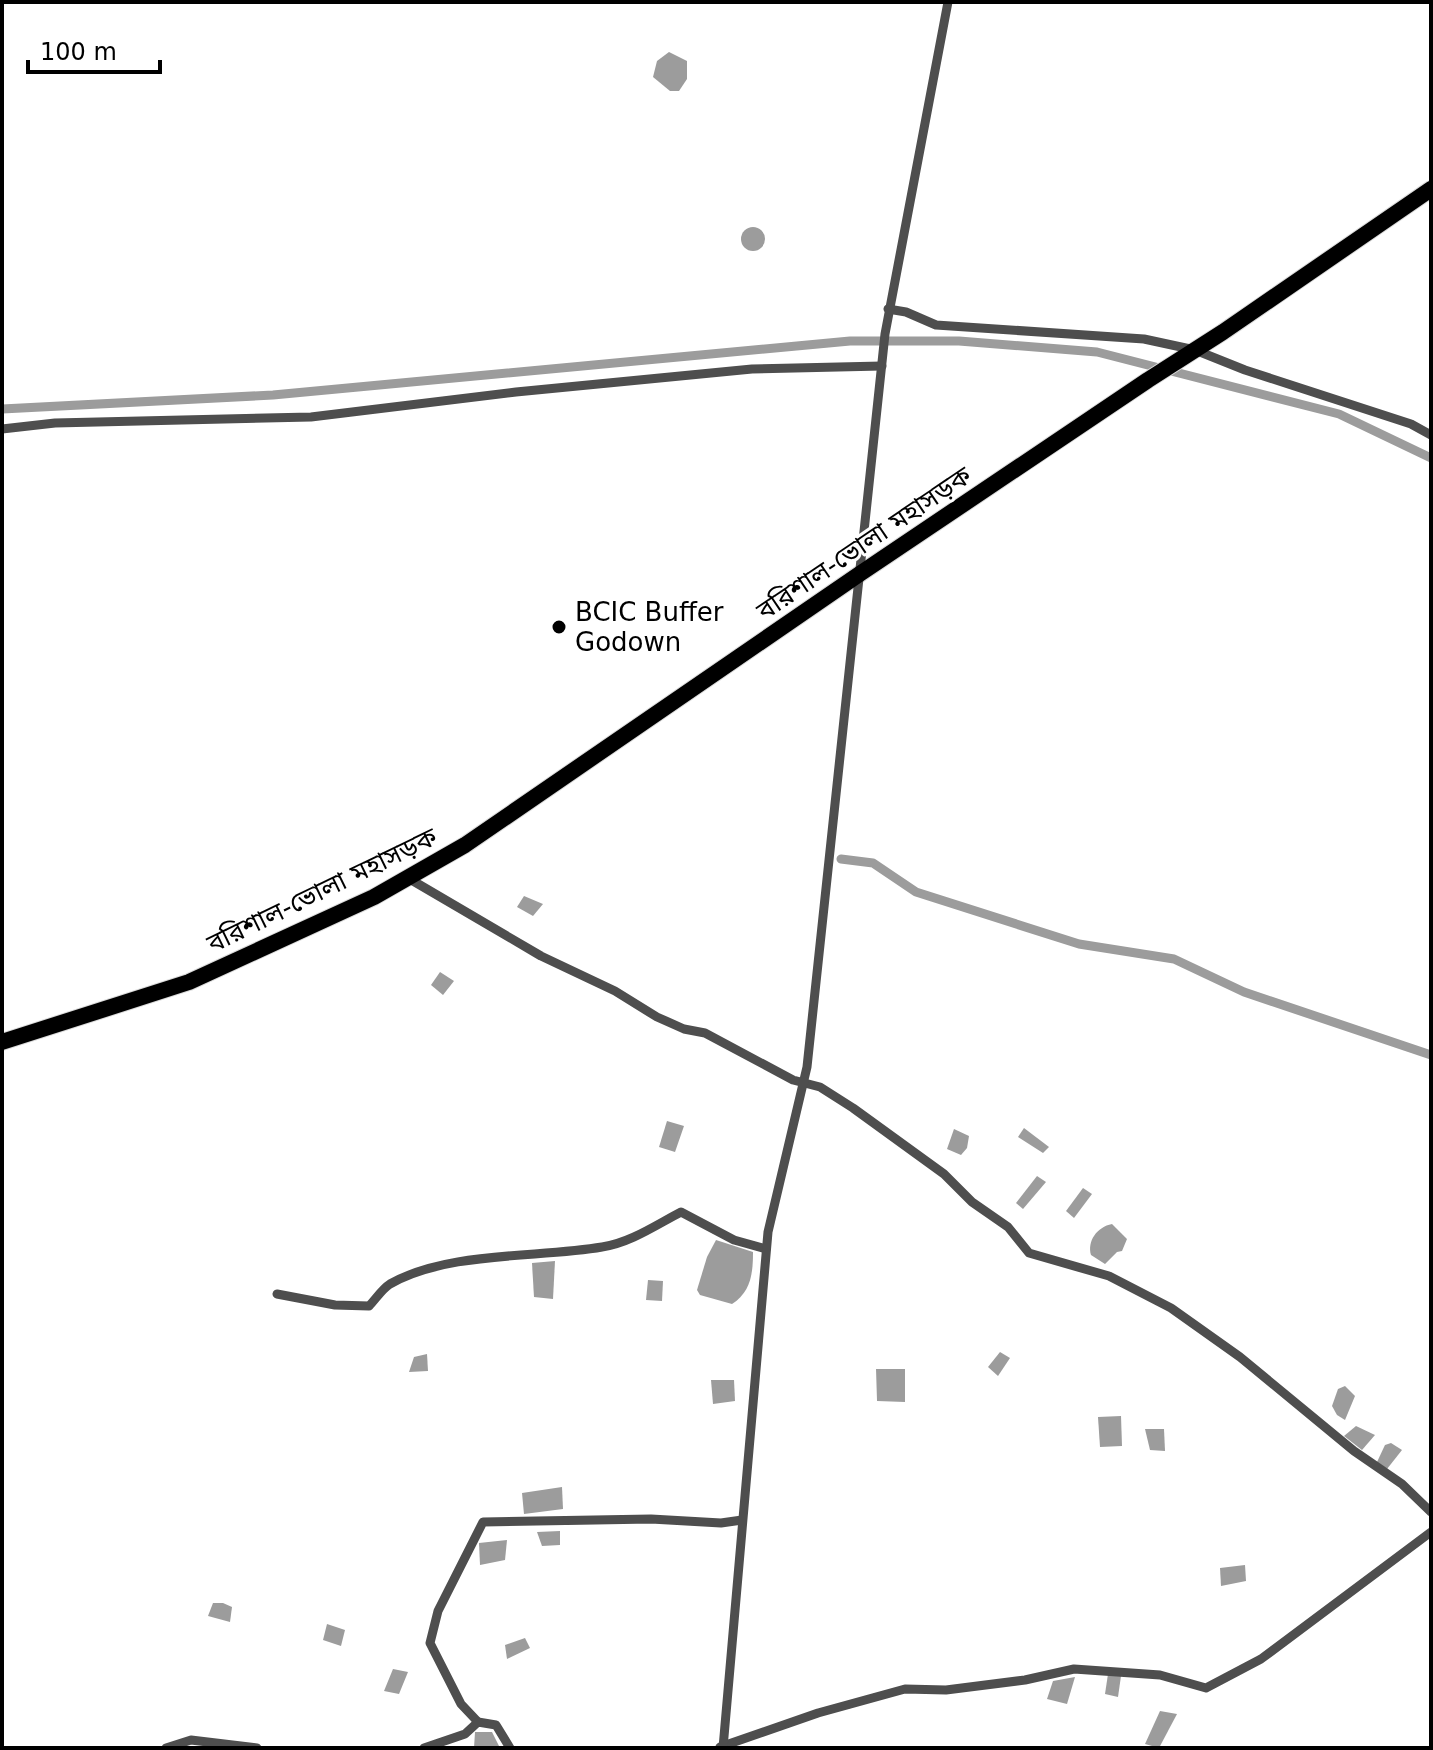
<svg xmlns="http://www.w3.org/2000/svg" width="1433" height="1750" font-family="'DejaVu Sans','Noto Sans Bengali',sans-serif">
  <rect width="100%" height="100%" fill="#fff"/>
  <g fill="#9c9c9c">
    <path d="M 669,52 L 687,61 L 687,79 L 679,91 L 670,91 L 653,77 L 657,61 Z"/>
    <circle cx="753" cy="239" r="12"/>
    <path d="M 524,896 L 543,904 L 533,916 L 517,907 Z"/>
    <path d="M 440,972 L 454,981 L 443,995 L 431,985 Z"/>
    <path d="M 667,1121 L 684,1126 L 675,1152 L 659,1147 Z"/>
    <path d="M 1024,1128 L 1049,1147 L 1043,1153 L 1018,1137 Z"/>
    <path d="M 954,1129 L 969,1136 L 967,1148 L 961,1155 L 947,1149 Z"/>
    <path d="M 1037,1176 L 1046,1182 L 1023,1209 L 1016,1203 Z"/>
    <path d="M 1083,1188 L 1092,1194 L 1074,1218 L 1066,1211 Z"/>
    <path d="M 1112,1224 L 1127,1239 L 1122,1251 L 1117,1252 L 1105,1264 L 1091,1255 C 1087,1241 1097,1227 1112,1224 Z"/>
    <path d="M 716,1240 L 753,1252 C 753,1273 751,1292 732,1304 L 700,1295 L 697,1290 L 707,1257 Z"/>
    <path d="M 555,1261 L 553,1299 L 534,1297 L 532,1263 Z"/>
    <path d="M 648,1280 L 663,1281 L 662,1301 L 646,1300 Z"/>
    <path d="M 1000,1352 L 1010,1358 L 998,1376 L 988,1367 Z"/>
    <path d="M 427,1354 L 428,1371 L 409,1372 L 414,1357 Z"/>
    <path d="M 876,1369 L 905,1369 L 905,1402 L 877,1401 Z"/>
    <path d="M 711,1380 L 734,1380 L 735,1401 L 713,1404 Z"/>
    <path d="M 1345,1386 L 1355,1396 L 1345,1420 L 1337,1415 L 1332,1406 L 1338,1389 Z"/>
    <path d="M 1121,1416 L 1122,1446 L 1100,1447 L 1098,1417 Z"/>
    <path d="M 1356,1426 L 1375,1435 L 1362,1450 L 1344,1436 Z"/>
    <path d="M 1145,1429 L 1164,1429 L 1165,1451 L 1150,1450 Z"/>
    <path d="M 1391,1443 L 1402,1450 L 1387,1469 L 1377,1462 L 1385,1445 Z"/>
    <path d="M 562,1487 L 563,1509 L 524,1514 L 522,1493 Z"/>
    <path d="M 560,1531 L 560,1545 L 542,1546 L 537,1532 Z"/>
    <path d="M 507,1540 L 505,1560 L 480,1565 L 479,1543 Z"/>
    <path d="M 1245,1565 L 1246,1581 L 1221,1586 L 1220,1568 Z"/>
    <path d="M 213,1603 L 223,1603 L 232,1607 L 230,1622 L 208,1616 Z"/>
    <path d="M 327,1624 L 345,1630 L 341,1646 L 323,1640 Z"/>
    <path d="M 525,1638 L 530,1648 L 507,1659 L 505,1645 Z"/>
    <path d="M 393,1669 L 408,1672 L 399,1694 L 384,1691 Z"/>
    <path d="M 1108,1674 L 1121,1676 L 1118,1697 L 1105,1694 Z"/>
    <path d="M 1075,1677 L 1067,1704 L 1047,1699 L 1053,1681 Z"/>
    <path d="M 1160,1711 L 1177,1714 L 1159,1748 L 1145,1744 Z"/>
    <path d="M 475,1732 L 492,1732 L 500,1748 L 474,1748 Z"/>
  </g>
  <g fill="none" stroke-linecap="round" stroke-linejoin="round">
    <g stroke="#9c9c9c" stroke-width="9">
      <path d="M 2,409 L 273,395 L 850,341 L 959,341 L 1097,352 L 1339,414 L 1431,458"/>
      <path d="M 841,859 L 873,863 L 916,892 L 1079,944 L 1174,959 L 1244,992 L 1431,1055"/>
    </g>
    <g stroke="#dbdbdb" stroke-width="18">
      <path id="highway" d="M 2,1042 L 189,982 L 374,897 L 465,845 L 861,573 L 1148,380 L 1223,332 L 1431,189"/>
    </g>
    <g stroke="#4e4e4e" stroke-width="9">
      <path d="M 888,309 L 906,312 L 936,325 L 1144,339 L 1195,350 L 1245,370 L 1411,424 L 1431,435"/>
      <path d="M 2,429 L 55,423 L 311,417 L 516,392 L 752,369 L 882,366"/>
      <path d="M 408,878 L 541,956 L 615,991 L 657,1017 L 684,1029 L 705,1033 L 793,1080 L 820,1087 L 853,1108 L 944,1174 L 972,1202 L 1008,1227 L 1029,1253 L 1109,1276 L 1171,1308 L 1240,1357 L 1354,1451 L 1402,1484 L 1431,1512"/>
      <path d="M 277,1294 L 335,1305 L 369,1306 C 375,1300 382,1289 390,1284 C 448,1251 538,1258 602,1247 C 630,1243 656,1225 681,1212 L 734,1240 L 766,1249"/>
      <path d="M 478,1722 L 461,1704 L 430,1643 L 438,1611 L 483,1522 L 651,1519 L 721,1523 L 742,1520"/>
      <path d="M 720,1747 L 818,1713 L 905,1689 L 946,1690 L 1025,1680 L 1074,1669 L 1160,1675 L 1206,1688 L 1261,1659 L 1431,1532"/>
      <path d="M 166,1748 L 191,1740 L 257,1748"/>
      <path d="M 424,1748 L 465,1734 L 478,1722 L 496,1725 L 510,1748"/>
      <path d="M 723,1748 L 768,1232 L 807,1067 L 885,334 L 948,2"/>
    </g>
    <use href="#highway" stroke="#000" stroke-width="16"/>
  </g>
  <circle fill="#000" stroke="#fff" stroke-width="3" cx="559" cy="627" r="8"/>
  <g text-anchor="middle" stroke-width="6" stroke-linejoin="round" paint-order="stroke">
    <g font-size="26" fill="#000" stroke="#fff">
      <text transform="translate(864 543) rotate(-34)" y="9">বরিশাল-ভোলা মহাসড়ক</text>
      <text transform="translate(322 890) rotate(-26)" y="9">বরিশাল-ভোলা মহাসড়ক</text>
    </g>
    <g font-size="26" fill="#000" stroke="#fff" text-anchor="start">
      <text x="575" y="621">BCIC Buffer<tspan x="575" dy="30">Godown</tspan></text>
    </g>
  </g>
  <rect width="1433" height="1750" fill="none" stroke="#000000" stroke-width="8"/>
  <path d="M28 60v12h132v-12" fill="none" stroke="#000000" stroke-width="4"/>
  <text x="40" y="60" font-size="24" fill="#000000" stroke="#ffffff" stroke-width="6" paint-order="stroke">100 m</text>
</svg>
